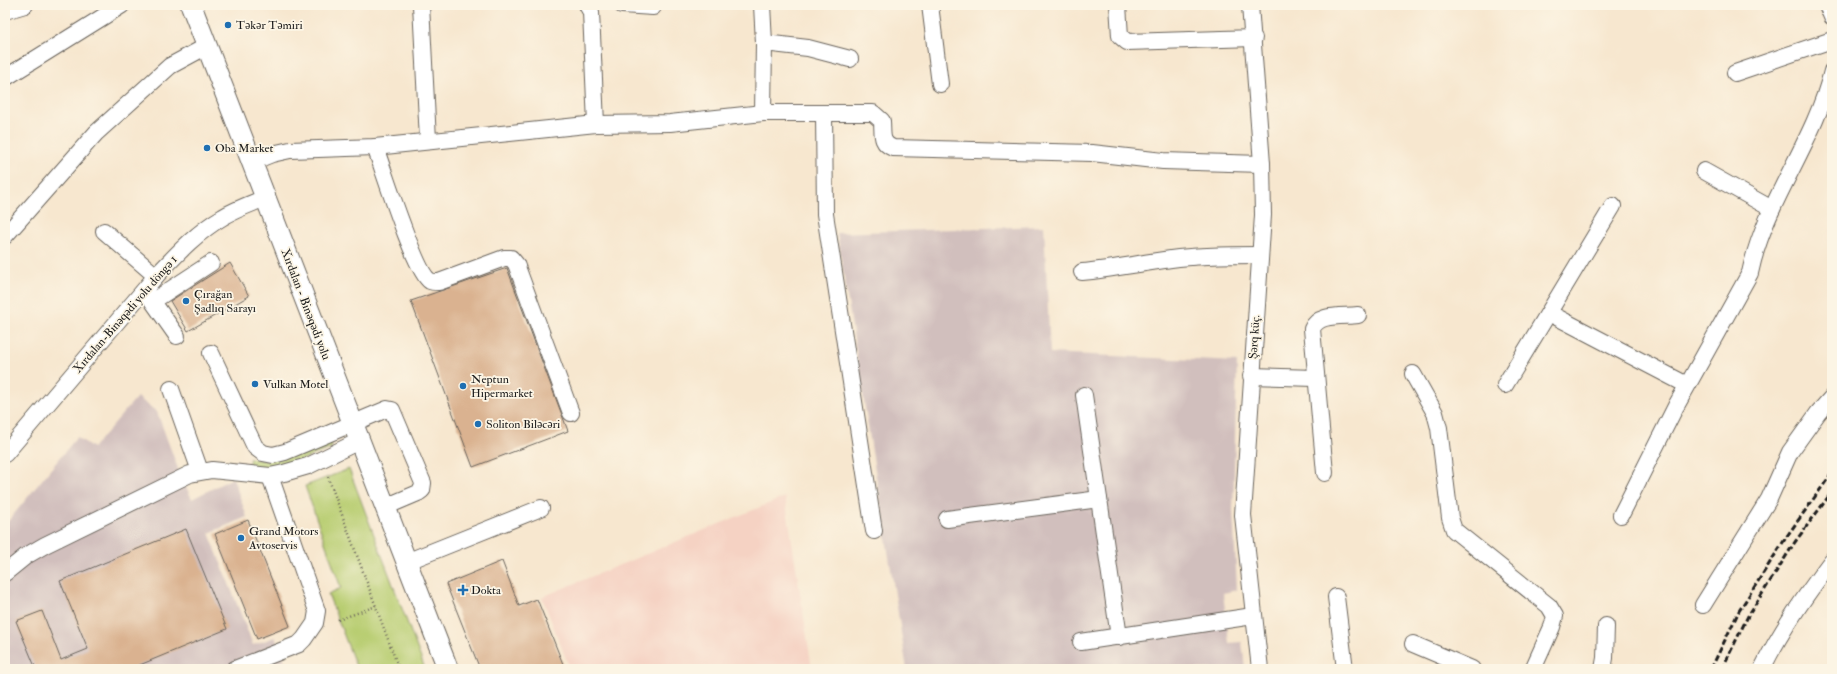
<svg xmlns="http://www.w3.org/2000/svg" width="1837" height="674" font-family="'IM FELL Double Pica',serif">
  <rect width="100%" height="100%" fill="#fcf5e5"/>
  <filter id="ink" filterUnits="userSpaceOnUse"><feTurbulence type="fractalNoise" baseFrequency=".025" numOctaves="2"/><feDisplacementMap in="SourceGraphic" scale="8" xChannelSelector="R" yChannelSelector="G"/><feConvolveMatrix kernelMatrix="1 2 1 2 8 2 1 2 1" color-interpolation-filters="sRGB"/></filter>
  <filter id="wash" filterUnits="userSpaceOnUse"><feTurbulence type="fractalNoise" baseFrequency=".012" numOctaves="4" result="noise"/><feDisplacementMap in="SourceGraphic" scale="16" xChannelSelector="R" yChannelSelector="G"/><feGaussianBlur stdDeviation="0.9" result="paint"/><feColorMatrix in="noise" values="0 0 0 0 0 0 0 0 0 0 0 0 0 0 0 0 0 1.4 0 .05"/><feComposite in="paint" operator="in"/></filter>
  <g filter="url(#wash)">
    <rect width="100%" height="100%" fill="#f7e7cf"/>
    <path fill="#f5d2c3" d="M 785,497 L 812,669 L 609,669 L 607,665 L 596,669 L 570,669 L 542,597 Z"/>
    <g fill="#d1bfbd">
      <path d="M 1044,226 L 1050,353 L 1237,362 L 1233,510 L 1237,590 L 1223,593 L 1229,643 L 1242,642 L 1245,669 L 907,669 L 837,233 Z"/>
      <path d="M 137,397 L 157,412 L 181,477 L 192,499 L 233,478 L 247,517 L 209,533 L 253,645 L 275,637 L 287,667 L 279,669 L 5,669 L 5,525 L 77,437 L 93,448 Z"/>
    </g>
    <g fill="#b8cd71" stroke="#6a7446">
      <path d="M 329,439 L 332,448 L 279,469 L 248,466 L 250,458 L 267,461 Z"/>
      <path d="M 349,469 L 425,669 L 357,669 L 328,594 L 341,588 L 305,486 Z"/>
    </g>
    <g id="blocks">
      <g fill="#dab290">
        <path d="M 230,263 L 249,296 L 188,331 L 170,301 Z"/>
        <path d="M 507,268 L 568,431 L 473,467 L 411,301 Z"/>
        <path d="M 248,520 L 290,626 L 257,639 L 215,534 Z"/>
        <path d="M 186,529 L 227,629 L 130,669 L 36,669 L 16,621 L 42,611 L 61,660 L 88,649 L 60,581 Z"/>
        <path d="M 502,561 L 519,606 L 537,599 L 563,664 L 550,669 L 480,669 L 446,584 Z"/>
      </g>
    </g>
  </g>
  <g filter="url(#ink)">
    <use href="#blocks" fill-opacity="0" stroke="#69635b" stroke-width="1"/>
    <g fill="none" stroke-linecap="round" stroke-linejoin="round">
      <g stroke="#69635b" stroke-width="18">
        <g id="minor">
          <path d="M 421,5 L 428,140"/>
          <path d="M 587,5 L 591,12 L 596,124"/>
          <path d="M 622,5 L 653,7"/>
          <path d="M 762,5 L 764,43 L 763,113"/>
          <path d="M 930,5 L 940,84"/>
          <path d="M 1118,5 L 1120,36 L 1127,42 L 1254,38"/>
          <path d="M 1250,5 L 1262,164 L 1263,215 L 1243,515 L 1260,669"/>
          <path d="M 1827,5 L 1832,17"/>
          <path d="M 5,11 L 25,5"/>
          <path d="M 764,43 L 808,48 L 850,59"/>
          <path d="M 1735,73 L 1832,40"/>
          <path d="M 5,78 L 122,5"/>
          <path d="M 824,113 L 825,214 L 874,531"/>
          <path d="M 375,147 C 383,168 415,272 430,281 C 432,282 436,282 439,282 L 504,258 L 511,258 L 516,264 L 571,413"/>
          <path d="M 252,162 L 272,154 L 290,150 L 375,147 L 596,124 L 670,123 L 763,113 L 873,113 L 882,121 C 883,134 880,143 893,148 L 1092,153 L 1163,161 L 1262,164"/>
          <path d="M 1704,171 L 1772,209"/>
          <path d="M 104,231 L 156,276"/>
          <path d="M 5,236 L 96,133 L 170,66 L 207,46"/>
          <path d="M 1082,272 C 1112,269 1141,263 1171,259 C 1200,255 1230,255 1260,255"/>
          <path d="M 146,292 L 177,336"/>
          <path d="M 153,301 L 211,263"/>
          <path d="M 1549,313 L 1687,385"/>
          <path d="M 211,353 L 255,447 L 263,453 L 273,455 L 285,452 L 387,409 L 392,410 L 423,483 L 422,490 L 418,493 L 385,507"/>
          <path d="M 1413,374 L 1435,413 L 1439,428 L 1450,518 L 1454,530 L 1549,606 L 1555,616 L 1552,627 L 1533,669"/>
          <path d="M 1251,376 L 1315,378"/>
          <path d="M 1505,385 L 1613,206"/>
          <path d="M 171,389 L 200,471"/>
          <path d="M 1084,395 L 1119,637"/>
          <path d="M 5,454 L 156,276 C 176,255 197,232 223,217 C 236,209 251,204 265,198"/>
          <path d="M 1325,473 L 1312,329 C 1318,313 1342,317 1358,315"/>
          <path d="M 1621,515 L 1676,406 L 1750,273 C 1765,201 1815,142 1832,71"/>
          <path d="M 947,519 L 1099,499"/>
          <path d="M 406,562 L 541,508"/>
          <path d="M 5,573 L 26,556 L 45,545 L 190,474 L 212,470 L 270,476 L 284,473 L 308,466 L 359,441"/>
          <path d="M 1336,597 L 1345,669"/>
          <path d="M 1703,605 L 1769,499 L 1790,452 L 1818,413 L 1832,397"/>
          <path d="M 1081,642 L 1253,616"/>
          <path d="M 1413,644 L 1472,669"/>
          <path d="M 235,669 L 299,644 L 304,639 L 315,623 L 317,611 L 270,476"/>
          <path d="M 1603,669 L 1605,658 L 1606,626"/>
          <path d="M 1762,669 C 1781,630 1806,595 1832,560"/>
        </g>
      </g>
      <g stroke="#69635b" stroke-width="22">
        <path id="major" d="M 191,5 L 448,669"/>
      </g>
      <g stroke="#69635b" stroke-width="2.5" stroke-dasharray="1 3" stroke-linecap="butt">
        <path d="M 328,477 L 399,669"/>
        <path d="M 338,620 L 376,606"/>
      </g>
      <use href="#minor" stroke="#fff" stroke-width="16"/>
      <use href="#major" stroke="#fff" stroke-width="20"/>
      <g stroke="#1c1c1c" stroke-width="3" stroke-dasharray="6 3" stroke-linecap="butt">
        <path d="M 1711,669 L 1739,611 L 1787,536 L 1832,473"/>
        <path d="M 1722,669 L 1748,616 L 1795,542 L 1832,492"/>
      </g>
    </g>
  </g>
  <g fill="#1f6fb2" stroke="#fcf5e5" stroke-width="1.5">
    <circle cx="228" cy="25" r="4"/>
    <circle cx="207" cy="148" r="4"/>
    <circle cx="186" cy="301" r="4"/>
    <circle cx="255" cy="384" r="4"/>
    <circle cx="463" cy="386" r="4"/>
    <circle cx="478" cy="424" r="4"/>
    <circle cx="241" cy="538" r="4"/>
    <path d="M461 584h4v4h4v4h-4v4h-4v-4h-4v-4h4z"/>
  </g>
  <g text-anchor="middle" stroke-width="3.5" stroke-linejoin="round" paint-order="stroke">
    <g font-size="12" fill="#1c1c1c" stroke="#fcf5e5" text-anchor="start">
      <text x="236" y="29">Təkər Təmiri</text>
      <text x="215" y="152">Oba Market</text>
      <text x="194" y="298">Çırağan<tspan x="194" dy="14">Şadlıq Sarayı</tspan></text>
      <text x="471" y="383">Neptun<tspan x="471" dy="14">Hipermarket</tspan></text>
      <text x="263" y="388">Vulkan Motel</text>
      <text x="486" y="428">Soliton Biləcəri</text>
      <text x="249" y="535">Grand Motors<tspan x="249" dy="14">Avtoservis</tspan></text>
      <text x="471" y="594">Dokta</text>
    </g>
    <g font-size="12" fill="#1c1c1c" stroke="#fcf5e5">
      <text transform="translate(306 304) rotate(69)" y="4">Xırdalan - Binəqədi yolu</text>
      <text transform="translate(125 314) rotate(-49)" y="4">Xırdalan-Binəqədi yolu döngə 1</text>
      <text transform="translate(1254 337) rotate(-86)" y="4">Şərq küç.</text>
    </g>
  </g>
  <rect width="1837" height="674" fill="none" stroke="#fcf5e5" stroke-width="20"/>
</svg>
